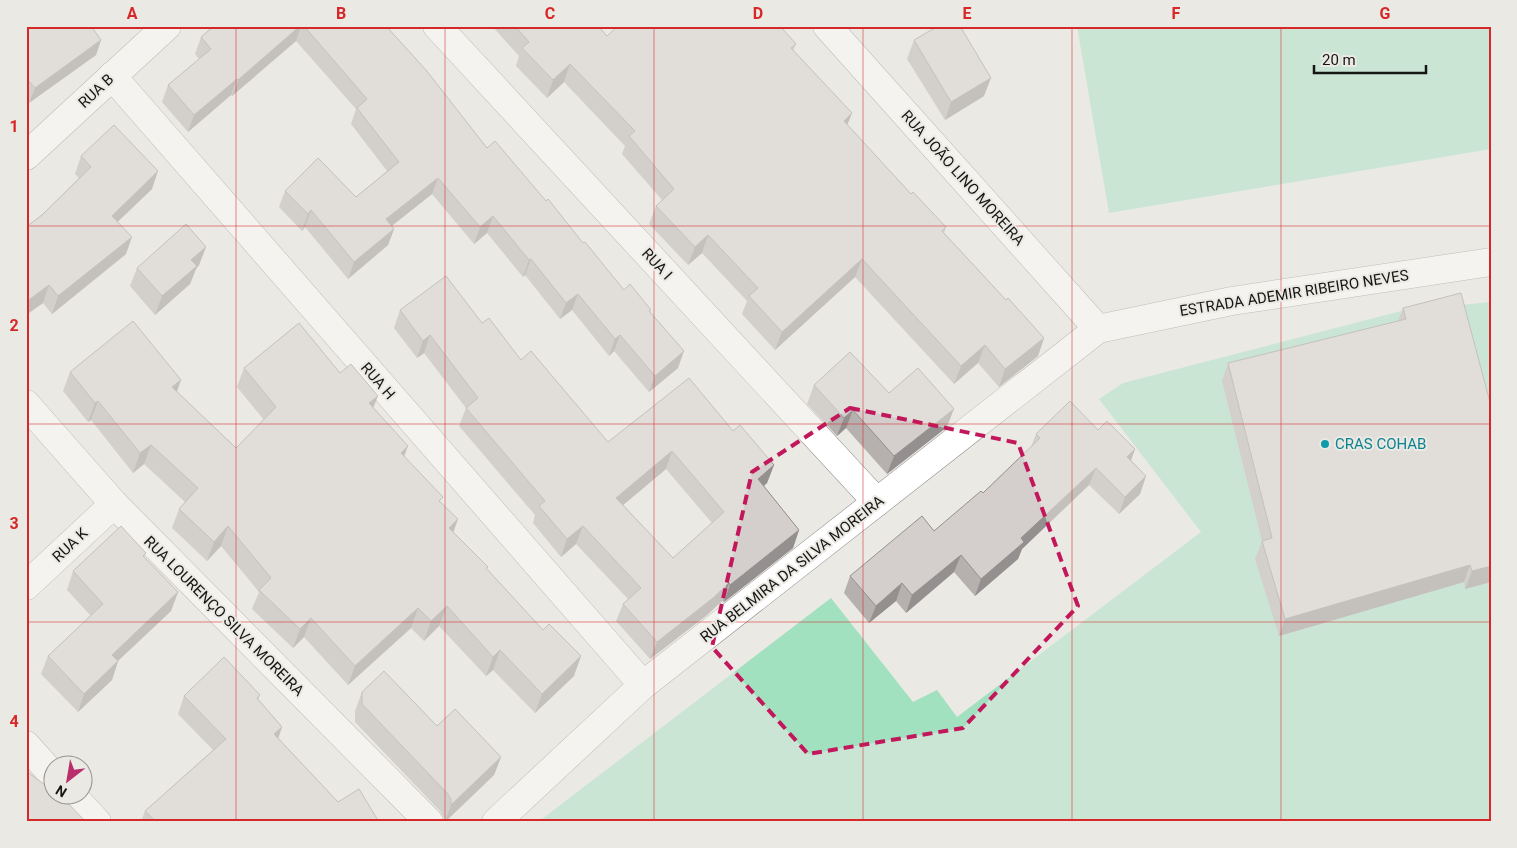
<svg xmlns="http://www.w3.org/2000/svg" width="1517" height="848" font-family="Roboto,sans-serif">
  <rect width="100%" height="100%" fill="#ebe9e4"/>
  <g fill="#a2e1c0">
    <path d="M 1077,26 L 1491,26 L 1491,149 L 1109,213 Z"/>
    <path d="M 1491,302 L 1491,822 L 538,822 L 831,598 L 913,702 L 937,690 L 957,717 L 1201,532 L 1099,399 L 1123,383 L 1401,311 Z"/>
  </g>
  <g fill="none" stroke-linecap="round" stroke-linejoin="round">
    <g stroke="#8a8884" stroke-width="29">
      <g id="street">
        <path d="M 437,26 L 877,502"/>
        <path d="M 827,26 L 1098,329"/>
        <path d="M 112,76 L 643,685"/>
        <path d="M 26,156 L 167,26"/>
        <path d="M 26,404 L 114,504 L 429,822"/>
        <path d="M 26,586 L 114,504"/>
        <path d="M 26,745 L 52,774"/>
        <path d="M 73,796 L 97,822"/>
      </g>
    </g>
    <g stroke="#8a8884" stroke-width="29">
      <path id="secondary" d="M 496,822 L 643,685 L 1098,329 L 1232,301 L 1491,262"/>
    </g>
    <use href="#street" stroke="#fff" stroke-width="28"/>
    <use href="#secondary" stroke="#fff" stroke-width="28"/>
  </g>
  <g fill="#b6b1af" fill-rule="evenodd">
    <path d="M 214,26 L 386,26 L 487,148 L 583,243 L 624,290 L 651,310 L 650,312 L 678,368 L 649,392 L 614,351 L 609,356 L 572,310 L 560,319 L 525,275 L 523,277 L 487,233 L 474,244 L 432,194 L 392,226 L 394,229 L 388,245 L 348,279 L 305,227 L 302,231 L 279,207 L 285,191 L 356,197 L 387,171 L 351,124 L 356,109 L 296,41 L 232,96 L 231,95 L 188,132 L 162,102 L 168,85 L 199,59 L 195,54 L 201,37 Z"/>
    <path d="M 492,26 L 598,26 L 607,36 L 796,44 L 793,51 L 847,125 L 911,194 L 946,227 L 944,233 L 1006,300 L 1044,338 L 1038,356 L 999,387 L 978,363 L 954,384 L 855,277 L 775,350 L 742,314 L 747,301 L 702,253 L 688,265 L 649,224 L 656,206 L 662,200 L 622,154 L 625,146 L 564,82 L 547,98 L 516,66 L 519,56 Z"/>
    <path d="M 26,30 L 101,40 L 96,55 L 29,103 L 26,100 Z"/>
    <path d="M 914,40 L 984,96 L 945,120 L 907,59 Z"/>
    <path d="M 81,156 L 152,189 L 117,222 L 126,254 L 52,314 L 43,303 L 26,315 L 26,227 L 42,215 L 79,178 L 75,174 Z"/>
    <path d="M 206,247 L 199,265 L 196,269 L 190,284 L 155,315 L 130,286 L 137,268 Z"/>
    <path d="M 1403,308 L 1491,582 L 1465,589 L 1464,582 L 1279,636 L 1255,559 L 1262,541 L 1222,381 L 1228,363 L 1398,321 Z"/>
    <path d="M 400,310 L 482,323 L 608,442 L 733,431 L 774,465 L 767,483 L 764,486 L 799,530 L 793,548 L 724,602 L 722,601 L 707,615 L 650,659 L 616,621 L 623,604 L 628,599 L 576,544 L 561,557 L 533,523 L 535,515 L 459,426 L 466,408 L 424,353 L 417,358 L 394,328 ZM 666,469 L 712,523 L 673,558 L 623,505 Z"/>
    <path d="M 244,368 L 340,373 L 373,408 L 404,457 L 441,502 L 453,532 L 487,569 L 574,676 L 535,713 L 493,670 L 486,676 L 439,626 L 424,641 L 411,628 L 348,685 L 304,637 L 293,648 L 252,609 L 259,592 L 221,546 L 207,561 L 172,528 L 179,509 L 185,502 L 144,464 L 133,473 L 91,420 L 88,422 L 63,391 L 70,372 L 177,392 L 236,448 L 264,420 L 237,387 Z"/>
    <path d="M 814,385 L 889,393 L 947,427 L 887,474 L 846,428 L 837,436 L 807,404 Z"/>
    <path d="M 1098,430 L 1135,449 L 1131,460 L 1146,476 L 1140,494 L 1119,514 L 1089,485 L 1022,549 L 1018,559 L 975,596 L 954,572 L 906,613 L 896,601 L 869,623 L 844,593 L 850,576 L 934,531 L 983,493 L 1031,447 L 1036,434 Z"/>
    <path d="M 146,553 L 144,557 L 178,592 L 171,611 L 118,661 L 112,680 L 78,712 L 41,674 L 48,656 L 91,616 L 67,590 L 73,571 Z"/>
    <path d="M 362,692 L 437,726 L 501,757 L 494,775 L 445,822 L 444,822 L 444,818 L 440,811 L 355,722 L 355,711 Z"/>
    <path d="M 260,695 L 258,700 L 282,727 L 278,738 L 338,802 L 379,822 L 141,822 L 145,811 L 213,750 L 178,714 L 184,696 Z"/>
  </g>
  <g fill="#94908f">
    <path d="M 300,26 L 301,26 L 296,41 L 232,96 L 238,80 Z"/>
    <path d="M 101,40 L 96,55 L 29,103 L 35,88 Z"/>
    <path d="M 570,64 L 564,82 L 547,98 L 553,80 Z"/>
    <path d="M 991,78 L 984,96 L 945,120 L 951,102 Z"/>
    <path d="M 237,79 L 231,95 L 188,132 L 194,115 Z"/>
    <path d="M 852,113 L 845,131 L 844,121 Z"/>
    <path d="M 158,171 L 152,189 L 105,234 L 112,216 Z"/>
    <path d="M 438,178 L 432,194 L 380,235 L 386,219 Z"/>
    <path d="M 311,210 L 305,227 L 302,231 L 308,214 Z"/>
    <path d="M 493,216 L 487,233 L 474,244 L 480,227 Z"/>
    <path d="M 394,229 L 388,245 L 348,279 L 354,262 Z"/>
    <path d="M 708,235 L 702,253 L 688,265 L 695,247 Z"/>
    <path d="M 132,237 L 126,254 L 52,314 L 58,296 Z"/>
    <path d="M 206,247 L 199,265 L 196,269 L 190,284 L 155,315 L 162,296 L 191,260 Z"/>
    <path d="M 531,259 L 525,275 L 523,277 L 529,260 Z"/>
    <path d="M 862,259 L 855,277 L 775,350 L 782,332 Z"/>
    <path d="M 49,285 L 43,303 L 26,315 L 26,302 Z"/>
    <path d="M 578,294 L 572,310 L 560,319 L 566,303 Z"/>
    <path d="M 430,335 L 424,353 L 417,358 L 423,341 Z"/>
    <path d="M 620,335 L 614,351 L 609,356 L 615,339 Z"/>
    <path d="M 1044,338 L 1038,356 L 999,387 L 1005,369 Z"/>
    <path d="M 985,345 L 978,363 L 954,384 L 961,366 Z"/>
    <path d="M 684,351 L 678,368 L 649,392 L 655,376 Z"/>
    <path d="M 181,380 L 174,400 L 172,387 Z"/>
    <path d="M 378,396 L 370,416 L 369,403 Z"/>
    <path d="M 98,401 L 91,420 L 88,422 L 95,403 Z"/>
    <path d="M 954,409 L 947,427 L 887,474 L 894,456 Z"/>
    <path d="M 853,410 L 846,428 L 837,436 L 844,418 Z"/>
    <path d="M 151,445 L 144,464 L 133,473 L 140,453 Z"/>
    <path d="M 408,446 L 401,465 L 401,453 Z"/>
    <path d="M 1135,449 L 1129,466 L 1127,457 Z"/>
    <path d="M 672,451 L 666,469 L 610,516 L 616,498 Z"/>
    <path d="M 774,465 L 767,483 L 752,496 L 758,479 Z"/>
    <path d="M 1096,468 L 1089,485 L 1022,549 L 1018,559 L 975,596 L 981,579 L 1021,538 Z"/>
    <path d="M 1146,476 L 1140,494 L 1119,514 L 1125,497 Z"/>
    <path d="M 458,519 L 451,539 L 449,528 Z"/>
    <path d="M 228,526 L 221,546 L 207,561 L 214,542 Z"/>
    <path d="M 583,526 L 576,544 L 561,557 L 567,539 Z"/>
    <path d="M 799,530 L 793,548 L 724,602 L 730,585 Z"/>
    <path d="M 961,555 L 954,572 L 906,613 L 912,595 Z"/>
    <path d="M 1470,565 L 1464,582 L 1279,636 L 1285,619 Z"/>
    <path d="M 1491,566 L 1491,582 L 1465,589 L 1472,571 Z"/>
    <path d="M 729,583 L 722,601 L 707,615 L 650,659 L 657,642 Z"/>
    <path d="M 902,583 L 896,601 L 869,623 L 876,606 Z"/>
    <path d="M 178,592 L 171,611 L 105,673 L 112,655 Z"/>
    <path d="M 447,606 L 439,626 L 424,641 L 431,621 Z"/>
    <path d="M 418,608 L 411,628 L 348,685 L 355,666 Z"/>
    <path d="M 311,618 L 304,637 L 293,648 L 300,629 Z"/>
    <path d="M 500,650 L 493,670 L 486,676 L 493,657 Z"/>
    <path d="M 581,656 L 574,676 L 535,713 L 542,694 Z"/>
    <path d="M 118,661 L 112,680 L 78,712 L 84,694 Z"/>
    <path d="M 282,727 L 276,745 L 274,734 Z"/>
    <path d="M 501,757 L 494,775 L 445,822 L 451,805 Z"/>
  </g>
  <g fill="#d4cecc" stroke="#94908f" fill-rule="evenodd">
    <path d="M 31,26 L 91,26 L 101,40 L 35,88 L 26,78 L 26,30 Z"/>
    <path d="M 214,26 L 300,26 L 238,80 L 237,79 L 194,115 L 168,85 L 211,49 L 201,37 Z"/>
    <path d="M 304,26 L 386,26 L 426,70 L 487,148 L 495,141 L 546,201 L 548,199 L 583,243 L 585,242 L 624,290 L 630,284 L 651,310 L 649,311 L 684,351 L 655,376 L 620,335 L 615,339 L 578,294 L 566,303 L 531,259 L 529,260 L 493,216 L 480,227 L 438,178 L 386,219 L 394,229 L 354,262 L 311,210 L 308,214 L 285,191 L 318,158 L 356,197 L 399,162 L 357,108 L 367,99 Z"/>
    <path d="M 515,26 L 598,26 L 607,36 L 618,26 L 780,26 L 796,44 L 791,48 L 852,113 L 844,121 L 911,194 L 913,192 L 946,227 L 942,231 L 1006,300 L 1008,298 L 1044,338 L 1005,369 L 985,345 L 961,366 L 862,259 L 782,332 L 749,296 L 758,288 L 708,235 L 695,247 L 656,206 L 674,189 L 629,136 L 635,131 L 570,64 L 553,80 L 522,48 L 529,42 Z"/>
    <path d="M 938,26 L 960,26 L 991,78 L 951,102 L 914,40 Z"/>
    <path d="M 114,125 L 158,171 L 112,216 L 132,237 L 58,296 L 49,285 L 26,302 L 26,227 L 42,215 L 91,167 L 81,156 Z"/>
    <path d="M 186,224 L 206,247 L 191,260 L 197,266 L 162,296 L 137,268 Z"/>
    <path d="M 446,276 L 482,323 L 489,318 L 521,360 L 531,351 L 608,442 L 689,378 L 733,431 L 740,425 L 774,465 L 758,479 L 799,530 L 730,585 L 729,583 L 713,598 L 657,642 L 623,604 L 641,588 L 583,526 L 567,539 L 539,506 L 545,501 L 466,408 L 478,398 L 430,335 L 423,341 L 400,310 ZM 672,451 L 724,512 L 673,558 L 616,498 Z"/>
    <path d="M 1461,293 L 1491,406 L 1491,566 L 1472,571 L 1470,565 L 1285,619 L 1262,541 L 1272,538 L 1228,363 L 1406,319 L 1403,308 Z"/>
    <path d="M 133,321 L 181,380 L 172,387 L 236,448 L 276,407 L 244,368 L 299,323 L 340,373 L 351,364 L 378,396 L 369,403 L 408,446 L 401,453 L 443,497 L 439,501 L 458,519 L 449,528 L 488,567 L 486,568 L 543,630 L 549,624 L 581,656 L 542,694 L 500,650 L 493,657 L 447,606 L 431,621 L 418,608 L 355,666 L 311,618 L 300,629 L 259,590 L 271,578 L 228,526 L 214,542 L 179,509 L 198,488 L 151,445 L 140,453 L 98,401 L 95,403 L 70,372 Z"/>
    <path d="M 850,352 L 889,393 L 918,368 L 954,409 L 894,456 L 853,410 L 844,418 L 814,385 Z"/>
    <path d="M 1070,401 L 1098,430 L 1107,421 L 1135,449 L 1127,457 L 1146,476 L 1125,497 L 1096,468 L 1021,538 L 1024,542 L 981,579 L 961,555 L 912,595 L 902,583 L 876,606 L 850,576 L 922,516 L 934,531 L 981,491 L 983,493 L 1040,438 L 1036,434 Z"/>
    <path d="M 121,526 L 146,553 L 143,556 L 178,592 L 112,655 L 118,661 L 84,694 L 48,656 L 103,604 L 73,571 Z"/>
    <path d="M 224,657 L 260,695 L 257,698 L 282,727 L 274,734 L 338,802 L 359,789 L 379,822 L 333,822 L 332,821 L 331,822 L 156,822 L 145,811 L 226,739 L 184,696 Z"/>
    <path d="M 384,671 L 437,726 L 455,709 L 501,757 L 451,805 L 451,799 L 447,793 L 362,704 L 362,692 Z"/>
    <path d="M 26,771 L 52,790 L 52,796 L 60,796 L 63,798 L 86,822 L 26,822 Z"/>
  </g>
  <path d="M0 0H1517V848H0ZM 850,408 L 1018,443 L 1078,606 L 963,728 L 808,754 L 712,647 L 752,472 Z" fill="#ebe9e4" fill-opacity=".55" fill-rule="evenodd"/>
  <path fill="none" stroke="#c2185b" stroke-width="4" stroke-dasharray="10 6" stroke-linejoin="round" d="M 850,408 L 1018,443 L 1078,606 L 963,728 L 808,754 L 712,647 L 752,472 Z"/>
  <path fill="none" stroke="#d62828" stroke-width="1" stroke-opacity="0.55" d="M 236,26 L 236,822M 445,26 L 445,822M 654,26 L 654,822M 863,26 L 863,822M 1072,26 L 1072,822M 1281,26 L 1281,822M 26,226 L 1491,226M 26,424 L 1491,424M 26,622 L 1491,622"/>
  <circle fill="#0f9aa8" stroke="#ebe9e4" stroke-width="2" cx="1325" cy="444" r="5"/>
  <g text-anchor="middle" stroke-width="4" stroke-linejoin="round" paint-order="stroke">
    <g font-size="15" fill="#171614" stroke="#ebe9e4">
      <text transform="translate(96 91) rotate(-43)" y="5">RUA B</text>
      <text transform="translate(963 178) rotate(48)" y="5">RUA JOÃO LINO MOREIRA</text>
      <text transform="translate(657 264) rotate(47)" y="5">RUA I</text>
      <text transform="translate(1294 293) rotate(-9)" y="5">ESTRADA ADEMIR RIBEIRO NEVES</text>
      <text transform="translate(378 381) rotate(49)" y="5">RUA H</text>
      <text transform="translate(70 545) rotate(-43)" y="5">RUA K</text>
      <text transform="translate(792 569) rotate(-38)" y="5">RUA BELMIRA DA SILVA MOREIRA</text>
      <text transform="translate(224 616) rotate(45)" y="5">RUA LOURENÇO SILVA MOREIRA</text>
    </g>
    <g font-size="15" fill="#0d838f" stroke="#ebe9e4" text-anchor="start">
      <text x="1335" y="449">CRAS COHAB</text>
    </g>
  </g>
  <rect width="1517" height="848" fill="none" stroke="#ebe9e4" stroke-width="55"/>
  <g transform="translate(68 780) rotate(211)"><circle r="24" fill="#ebe9e4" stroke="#969591"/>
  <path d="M0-4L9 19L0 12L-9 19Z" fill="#b92f6b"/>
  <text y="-8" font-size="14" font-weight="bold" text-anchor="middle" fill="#171614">N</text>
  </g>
  <path d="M1314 65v8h112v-8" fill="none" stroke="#171614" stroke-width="2.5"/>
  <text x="1322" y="65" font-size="15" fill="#171614" stroke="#ebe9e4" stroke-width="4" paint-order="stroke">20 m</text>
  <rect x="28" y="28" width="1462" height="792" fill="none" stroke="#d62828" stroke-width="2"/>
  <g font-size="16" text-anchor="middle" font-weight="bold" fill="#d62828">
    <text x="132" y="19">A</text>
    <text x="341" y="19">B</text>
    <text x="550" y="19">C</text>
    <text x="758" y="19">D</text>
    <text x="967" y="19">E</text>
    <text x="1176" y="19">F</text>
    <text x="1385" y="19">G</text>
    <text x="14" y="132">1</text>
    <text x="14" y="331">2</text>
    <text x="14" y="529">3</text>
    <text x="14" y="727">4</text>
  </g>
</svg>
